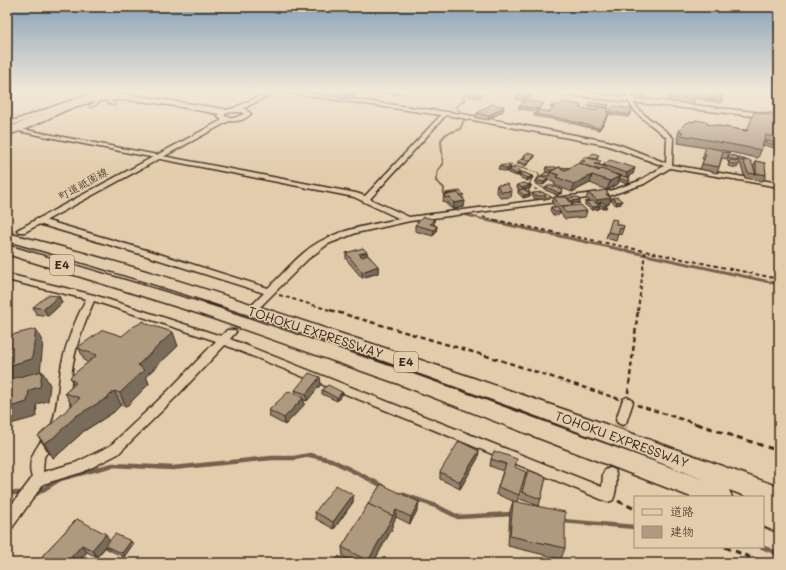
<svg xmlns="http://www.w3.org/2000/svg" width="786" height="570" font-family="Mali,'Klee One',sans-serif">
  <rect width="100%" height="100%" fill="#e2ccab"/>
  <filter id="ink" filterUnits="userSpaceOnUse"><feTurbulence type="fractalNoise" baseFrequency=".025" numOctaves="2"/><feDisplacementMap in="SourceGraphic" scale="8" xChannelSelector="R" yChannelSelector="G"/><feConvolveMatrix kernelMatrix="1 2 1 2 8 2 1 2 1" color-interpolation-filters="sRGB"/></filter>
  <g filter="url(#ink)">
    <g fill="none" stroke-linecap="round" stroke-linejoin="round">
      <g stroke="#74614e" stroke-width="2">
        <path d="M 467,92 L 463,97 L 465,100 L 456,106 L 458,110 L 467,115"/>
        <path d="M 455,210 C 444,204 443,200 444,188 L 436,181 L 438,170 L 443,164 L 441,140 L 446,134 L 460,129 L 465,118 L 468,117"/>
        <path d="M 461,214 L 491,221"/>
      </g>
      <path stroke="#74614e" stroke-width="3" d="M 486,220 L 779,284"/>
      <g stroke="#74614e" stroke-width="4.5">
        <path d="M 7,493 L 23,493"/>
        <path d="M 33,494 L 36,494 L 60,479 L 113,465 L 173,468 L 272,458 L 294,458 L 310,455 L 331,460 L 383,486"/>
        <path d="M 401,494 L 436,506 L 458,517 L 513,514"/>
        <path d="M 562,521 L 635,527"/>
        <path d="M 762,547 L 779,554"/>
      </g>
      <path stroke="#c1ac8f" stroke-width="8" stroke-dasharray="8 4.5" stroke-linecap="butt" d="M 251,311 L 255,307"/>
      <g stroke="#c1ac8f" stroke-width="11" stroke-dasharray="11 5.5" stroke-linecap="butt">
        <path d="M 231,332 L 252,310"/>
        <path d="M 621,425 L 622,420"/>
      </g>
      <path stroke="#c1ac8f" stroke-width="14" stroke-dasharray="14 7" stroke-linecap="butt" d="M 610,474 L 621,424"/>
      <path stroke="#c1ac8f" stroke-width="10" stroke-dasharray="10 5" stroke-linecap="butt" d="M 7,238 L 22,230"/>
      <g stroke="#3b2a1e" stroke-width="4.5">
        <g id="service-far1">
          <path d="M 112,99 L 108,102 L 114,104"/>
          <path d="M 91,106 L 98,102 L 93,100"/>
        </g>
      </g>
      <g stroke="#3b2a1e" stroke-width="5.5">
        <g id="service">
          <path d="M 509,167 L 537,175 L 532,183 C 539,191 551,191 558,200"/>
          <path d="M 534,186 L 531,191 L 543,192"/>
        </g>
      </g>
      <g stroke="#3b2a1e" stroke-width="3">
        <g id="minor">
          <path d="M 89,92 L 93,92 L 93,96 L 7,127 L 7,123 L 89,94 Z"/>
          <path d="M 282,92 L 297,92 L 462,114 L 607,141 L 623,146 L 666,163 L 667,138 C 651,123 631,115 625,92 L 629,92 C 637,117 658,121 673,138 L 672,165 L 779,183 L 779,187 L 670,168 L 644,184 L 611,195 L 410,221 L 356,233 L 328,244 L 308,259 L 260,307 L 257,308 L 252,305 L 264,293 L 147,256 L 35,223 L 34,221 L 35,219 L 41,219 L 153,252 L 268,288 C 284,273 303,249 323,240 C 347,228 374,224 400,219 L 354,197 L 18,131 L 21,129 L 356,193 L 365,196 L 441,115 ZM 446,115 L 606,145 L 664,166 L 639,181 L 610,191 L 409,217 L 370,199 Z"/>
          <path d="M 7,274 L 94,295 L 221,336 L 227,330 L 235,330 L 236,332 L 230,339 L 602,487 L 603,474 L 605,470 L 610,468 L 615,470 C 618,478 616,493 613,500 L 608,502 L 603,500 L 449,436 L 225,345 L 177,396 L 118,454 L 83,472 L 43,484 L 12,528 L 7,530 L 7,511 L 32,478 C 26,460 36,448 47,433 L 51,432 L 55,433 L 57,437 L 44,457 L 43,472 L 75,463 L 110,446 L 169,390 L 216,341 L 94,301 C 85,321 77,342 73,363 C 69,385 73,407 62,427 L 58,429 L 54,427 L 52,424 C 59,404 58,383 62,363 C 67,340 76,319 86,299 L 7,280 Z"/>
          <path d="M 627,397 L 631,399 L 633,402 L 626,423 L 622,425 L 618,423 L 616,420 L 623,399 Z"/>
        </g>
      </g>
      <g stroke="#3b2a1e" stroke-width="3">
        <path id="tertiary" d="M 268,92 L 276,92 L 244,108 L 251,114 C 245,120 237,122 229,121 L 25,232 L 19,232 L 17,230 L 222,120 L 217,116 L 222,111 L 234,108 ZM 234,112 L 242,112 L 244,114 L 234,118 L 224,116 L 226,113 Z"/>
      </g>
      <g stroke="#3b2a1e" stroke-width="3">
        <path id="trunk" d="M 556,92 L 582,92 L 779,115 L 779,119 L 559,94 Z"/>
      </g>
      <g stroke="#3b2a1e" stroke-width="3">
        <g id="motorway">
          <path d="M 102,94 L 127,94 L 224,109 L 229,112 L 224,115 C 181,108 123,92 81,105 C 56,112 33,129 7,135 L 7,128 L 74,101 Z"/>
          <path d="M 7,233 C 114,259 219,293 324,328 C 477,378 628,431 779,487 L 779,533 L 763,526 L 763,497 L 748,497 L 729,490 L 732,497 L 691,497 L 396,383 L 200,314 L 7,254 L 7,245 L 212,306 L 410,373 L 705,480 C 476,392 244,307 7,241 Z"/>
        </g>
      </g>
      <path stroke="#3b2a1e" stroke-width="1.5" stroke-dasharray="3 2" stroke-linecap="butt" d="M 483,217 L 500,221"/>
      <g stroke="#3b2a1e" stroke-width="2" stroke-dasharray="4 3" stroke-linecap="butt">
        <path d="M 495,220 L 779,279"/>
        <path d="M 279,295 L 333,311"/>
        <path d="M 638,311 L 645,252"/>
      </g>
      <g stroke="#3b2a1e" stroke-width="2.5" stroke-dasharray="5 3.5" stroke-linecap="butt">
        <path d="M 330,310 L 500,360 L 619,399"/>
        <path d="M 628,393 L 638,310"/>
        <path d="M 637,405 L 700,425"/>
      </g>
      <g stroke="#3b2a1e" stroke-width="3" stroke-dasharray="6 4.5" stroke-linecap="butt">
        <path d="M 697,424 L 779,451"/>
        <path d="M 618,501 L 635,509"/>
        <path d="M 725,547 L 764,563"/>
      </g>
      <use href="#service-far1" stroke="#e2ccab" stroke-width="2.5"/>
      <use href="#service" stroke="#e2ccab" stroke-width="3.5"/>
      <use href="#minor" fill="#e2ccab" fill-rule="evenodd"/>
      <use href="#tertiary" fill="#e2ccab" fill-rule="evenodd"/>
      <use href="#trunk" fill="#e2ccab" fill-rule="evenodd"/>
      <use href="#motorway" fill="#e2ccab" fill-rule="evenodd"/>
    </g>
    <g fill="#96846e" stroke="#3b2a1e">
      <path d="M 339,92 L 356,92 L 356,93 L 351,97 L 348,96 L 345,99 L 338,98 L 338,93 Z"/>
      <path d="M 383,92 L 401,92 L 397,95 L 383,93 Z"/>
      <path d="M 469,92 L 481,92 L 480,98 L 468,96 Z"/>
      <path d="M 634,92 L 645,92 L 645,95 L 644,95 L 644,100 L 635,99 Z"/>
      <path d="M 653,92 L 664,92 L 660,93 L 659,95 L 654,95 Z"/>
      <path d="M 665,92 L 671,92 L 671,94 L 686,96 L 687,93 L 694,94 L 694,92 L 711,98 L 713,92 L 724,92 L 721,103 L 714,102 L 713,99 L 712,99 L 712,102 L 695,98 L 694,97 L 695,99 L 693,104 L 667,101 L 669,95 L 667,95 Z"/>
      <path d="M 775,92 L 779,92 L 779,95 L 776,95 Z"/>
      <path d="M 531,93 L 530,97 L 523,101 L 516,99 L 517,94 Z"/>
      <path d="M 543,103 L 543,105 L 537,111 L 519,109 L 519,106 Z"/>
      <path d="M 776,104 L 779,104 L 779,112 L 773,111 Z"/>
      <path d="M 588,105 L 609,105 L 607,109 L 632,112 L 628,117 L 609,114 L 609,115 L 599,130 L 558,120 L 534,116 L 534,114 L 550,112 L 553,109 L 550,108 L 551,106 L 581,107 L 580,108 L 597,111 L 599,109 L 588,107 Z"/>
      <path d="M 504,106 L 503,111 L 488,120 L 476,118 L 477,113 Z"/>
      <path d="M 779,117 L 779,139 L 775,148 L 763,145 L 758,158 L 729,152 L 727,159 L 722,158 L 717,173 L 700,169 L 704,159 L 702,159 L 706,148 L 678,143 L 679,139 L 677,139 L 679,131 L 688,123 L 694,122 L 742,130 L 747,130 Z"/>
      <path d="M 524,155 L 535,157 L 526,166 L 517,164 L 518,162 L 523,159 Z"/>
      <path d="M 729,155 L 738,157 L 736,161 L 737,161 L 739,158 L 746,160 L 753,168 L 756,161 L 766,175 L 763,181 L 745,178 L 741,166 L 741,164 L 739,164 L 737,168 L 728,166 L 729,162 L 727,161 Z"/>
      <path d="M 598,157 L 597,160 L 600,165 L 603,166 L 603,165 L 633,174 L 628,177 L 630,181 L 627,184 L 619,181 L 618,184 L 607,190 L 590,183 L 572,192 L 554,185 L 555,183 L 548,180 L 548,179 L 547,182 L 543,185 L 535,183 L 536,181 L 540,178 L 541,176 L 547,173 L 545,170 L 546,167 L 557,168 L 569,168 L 580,164 L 581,160 L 589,158 Z"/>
      <path d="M 499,166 L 511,169 L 521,173 L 532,176 L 532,178 L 527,181 L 519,177 L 519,175 L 517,176 L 508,173 L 509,171 L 506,172 L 498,169 Z"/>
      <path d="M 497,185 L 512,191 L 511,197 L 501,198 L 496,191 Z"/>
      <path d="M 517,185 L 530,185 L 530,188 L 525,190 L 530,194 L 530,196 L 523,198 L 518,193 L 518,190 L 520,190 L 517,188 Z"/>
      <path d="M 546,187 L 563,190 L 562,193 L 558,195 L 545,190 Z"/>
      <path d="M 446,193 L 464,198 L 463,198 L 464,207 L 453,209 L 449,203 L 445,203 L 443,201 L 444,195 L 446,194 Z"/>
      <path d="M 533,193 L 546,196 L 546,199 L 535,199 L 532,196 Z"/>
      <path d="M 588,193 L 609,196 L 611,198 L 609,204 L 606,204 L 607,205 L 606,208 L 603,209 L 600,207 L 599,209 L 592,210 L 585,205 L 585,202 L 590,201 L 586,199 Z"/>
      <path d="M 554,197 L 568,198 L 580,203 L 572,204 L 573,205 L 573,206 L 587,211 L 585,217 L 565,219 L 560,213 L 560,212 L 559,215 L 553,215 L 550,210 L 551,207 L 555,207 L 552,203 Z"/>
      <path d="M 612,198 L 621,204 L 616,205 L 611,201 Z"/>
      <path d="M 434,219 L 434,225 L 437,226 L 436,232 L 433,236 L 415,231 L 415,225 Z"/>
      <path d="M 616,224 L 624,226 L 621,235 L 618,234 L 616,241 L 606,238 L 608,232 Z"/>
      <path d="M 367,252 L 367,256 L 378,266 L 378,273 L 362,278 L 346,259 L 346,253 Z"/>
      <path d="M 59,296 L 62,303 L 48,316 L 36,314 L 33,307 Z"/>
      <path d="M 122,336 L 178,346 L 146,376 L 149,384 L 126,407 L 121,405 L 114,412 L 84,431 L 61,452 L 53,458 L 47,450 L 38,436 L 72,406 L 65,393 L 74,385 L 70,377 L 88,363 L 85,361 L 78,347 Z"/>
      <path d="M 321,384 L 307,401 L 304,400 L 304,405 L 285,425 L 270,417 L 269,410 L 296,394 L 295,390 Z"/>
      <path d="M 322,390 L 342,392 L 342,395 L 337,401 L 322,394 Z"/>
      <path d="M 478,458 L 460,489 L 440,479 L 440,472 Z"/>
      <path d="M 491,459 L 526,472 L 517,502 L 565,548 L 561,559 L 508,546 L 510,511 L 513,501 L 496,494 L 498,487 L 503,471 L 490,466 Z"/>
      <path d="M 528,470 L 546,477 L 539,506 L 520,499 Z"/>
      <path d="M 381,484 L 418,509 L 410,524 L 396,517 L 393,523 L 393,527 L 373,563 L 354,563 L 343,557 L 342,547 Z"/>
      <path d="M 353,495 L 353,502 L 334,529 L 316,519 L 315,512 Z"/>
      <path d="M 77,519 L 110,540 L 133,544 L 124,557 L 107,549 L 106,547 L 97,557 L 87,552 L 77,563 L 47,563 L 42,556 Z"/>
    </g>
    <g fill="#7a6c5a" stroke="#3b2a1e">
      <path d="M 348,92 L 348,96 L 345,99 L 345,94 Z"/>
      <path d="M 351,92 L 356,92 L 356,93 L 351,97 Z"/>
      <path d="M 397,92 L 401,92 L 397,95 Z"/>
      <path d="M 531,93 L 530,97 L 523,101 L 524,97 Z"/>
      <path d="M 543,103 L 543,105 L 537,111 L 537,109 Z"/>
      <path d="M 504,106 L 503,111 L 488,120 L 489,116 Z"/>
      <path d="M 609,113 L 609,115 L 599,130 L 599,128 Z"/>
      <path d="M 535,155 L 535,157 L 526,166 L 527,164 Z"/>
      <path d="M 511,167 L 511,170 L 509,170 L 509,171 L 506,172 L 507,169 Z"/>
      <path d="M 635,168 L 633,174 L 626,179 L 627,173 Z"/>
      <path d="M 521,171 L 521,174 L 519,174 L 519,175 L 517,176 L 517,174 Z"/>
      <path d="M 592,175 L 590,183 L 572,192 L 574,184 Z"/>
      <path d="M 532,176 L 532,178 L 527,181 L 528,178 Z"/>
      <path d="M 620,176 L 618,184 L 607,190 L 610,181 Z"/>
      <path d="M 548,179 L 547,182 L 543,185 L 544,182 Z"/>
      <path d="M 530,185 L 530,188 L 522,191 L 523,188 Z"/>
      <path d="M 563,190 L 562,193 L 558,195 L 559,193 Z"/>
      <path d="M 530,194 L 530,196 L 523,198 L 524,195 Z"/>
      <path d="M 606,194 L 609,194 L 608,198 L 611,198 L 609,204 L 602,205 L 599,203 L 598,206 L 596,206 L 597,200 Z"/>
      <path d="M 580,200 L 580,203 L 570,204 L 571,201 Z"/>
      <path d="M 465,201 L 464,207 L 453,209 L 454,203 Z"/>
      <path d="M 622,201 L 621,204 L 616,205 L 617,202 Z"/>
      <path d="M 607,205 L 606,208 L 603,209 L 604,206 Z"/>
      <path d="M 600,206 L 599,209 L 592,210 L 592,207 Z"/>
      <path d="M 434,219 L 434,226 L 430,224 Z"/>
      <path d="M 437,226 L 436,232 L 433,236 L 434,230 Z"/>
      <path d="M 367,252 L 367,258 L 359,260 L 359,254 Z"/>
      <path d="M 378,266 L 378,273 L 362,278 L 362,272 Z"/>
      <path d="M 59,296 L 62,303 L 48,316 L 44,309 Z"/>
      <path d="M 36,329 L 43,343 L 40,373 L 7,388 L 7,366 Z"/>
      <path d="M 173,332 L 178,346 L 146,376 L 149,384 L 126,407 L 120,393 L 138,365 Z"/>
      <path d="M 42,371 L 50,385 L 48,401 L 37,404 L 36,417 L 7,425 L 7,408 Z"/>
      <path d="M 320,377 L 321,384 L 307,401 L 306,394 Z"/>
      <path d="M 114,391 L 121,405 L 114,412 L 84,431 L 61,452 L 53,458 L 44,443 L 76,416 Z"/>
      <path d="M 342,392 L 342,395 L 337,401 L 337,398 Z"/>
      <path d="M 303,398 L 304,405 L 285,425 L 284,418 Z"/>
      <path d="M 479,451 L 478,458 L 460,489 L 460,482 Z"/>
      <path d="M 353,495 L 353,502 L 334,529 L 333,522 Z"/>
      <path d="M 419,502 L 418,509 L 410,524 L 411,517 Z"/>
      <path d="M 396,510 L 396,517 L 393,523 L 393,527 L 373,563 L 368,563 L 368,561 Z"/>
      <path d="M 106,534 L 110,541 L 97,557 L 92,550 Z"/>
      <path d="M 131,541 L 133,544 L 124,557 L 122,553 Z"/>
      <path d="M 82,545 L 87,552 L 77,563 L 66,563 Z"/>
    </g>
    <g fill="#af9a80" stroke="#3b2a1e">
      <path d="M 339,92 L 348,92 L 345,94 L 338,93 Z"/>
      <path d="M 469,92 L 481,92 L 480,95 L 469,94 Z"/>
      <path d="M 520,92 L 529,92 L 531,93 L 524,97 L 517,94 Z"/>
      <path d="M 635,92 L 645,92 L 646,93 L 643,93 L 644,97 L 636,97 Z"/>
      <path d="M 694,92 L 707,94 L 708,97 L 712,98 L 713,100 L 696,96 Z"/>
      <path d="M 713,92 L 724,92 L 723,96 L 713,94 Z"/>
      <path d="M 687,93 L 694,94 L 695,99 L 669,96 L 669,94 L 687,96 Z"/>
      <path d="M 714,97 L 721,98 L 722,101 L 715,100 Z"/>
      <path d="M 526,100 L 543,103 L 537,109 L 519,106 Z"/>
      <path d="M 563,102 L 581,105 L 579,108 L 597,111 L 599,107 L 612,109 L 614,106 L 632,109 L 629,115 L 607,111 L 606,112 L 609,113 L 599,128 L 559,118 L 534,114 L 540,110 L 550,112 L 555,107 L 551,106 L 553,104 L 560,105 Z"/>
      <path d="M 590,102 L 609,105 L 607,107 L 588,105 Z"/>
      <path d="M 492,104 L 504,106 L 489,116 L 477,113 Z"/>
      <path d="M 776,104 L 779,104 L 779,107 L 775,107 Z"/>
      <path d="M 754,112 L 779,117 L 779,138 L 766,135 L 761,150 L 681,135 L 683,132 L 679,131 L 685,123 L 688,123 L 690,121 L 694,122 L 695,120 L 707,122 L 707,124 L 747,131 Z"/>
      <path d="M 743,129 L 747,130 L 747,131 L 742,130 Z"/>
      <path d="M 764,140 L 777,143 L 776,145 L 764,142 Z"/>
      <path d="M 706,147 L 730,152 L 729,153 L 723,152 L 719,167 L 702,164 L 706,154 L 704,153 Z"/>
      <path d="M 527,153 L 535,155 L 530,160 L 523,159 L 526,156 L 524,155 Z"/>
      <path d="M 593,153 L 599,155 L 596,159 L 589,158 Z"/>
      <path d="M 729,155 L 738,157 L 737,160 L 728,158 Z"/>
      <path d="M 584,157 L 601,161 L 598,164 L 594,164 L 606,167 L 603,170 L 601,169 L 600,170 L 581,164 L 585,161 L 581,160 Z"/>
      <path d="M 739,158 L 746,160 L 743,160 L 743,161 L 738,160 Z"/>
      <path d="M 521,159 L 530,161 L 527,164 L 518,162 Z"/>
      <path d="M 610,160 L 635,168 L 627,173 L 603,165 Z"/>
      <path d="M 730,160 L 739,162 L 738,165 L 729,163 Z"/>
      <path d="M 743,160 L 751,161 L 756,174 L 748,173 Z"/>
      <path d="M 756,161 L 765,163 L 766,175 L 756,173 Z"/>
      <path d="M 579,163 L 599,171 L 601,169 L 620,176 L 610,181 L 592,175 L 574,184 L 556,177 L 559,175 L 550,172 L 559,167 L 565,170 Z"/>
      <path d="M 505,165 L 511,167 L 507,169 L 499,166 Z"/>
      <path d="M 546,167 L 556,167 L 557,168 L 553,170 L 548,170 Z"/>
      <path d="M 559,167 L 569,168 L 565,170 L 560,168 Z"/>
      <path d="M 513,168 L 521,171 L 517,174 L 509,170 Z"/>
      <path d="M 523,172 L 532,176 L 528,178 L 519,174 Z"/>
      <path d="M 546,172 L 550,173 L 549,176 L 541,176 Z"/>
      <path d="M 615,174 L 630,178 L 628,181 L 620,179 L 620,176 Z"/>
      <path d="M 541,177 L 548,179 L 544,182 L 536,181 Z"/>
      <path d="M 523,183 L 530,185 L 523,188 L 517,185 Z"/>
      <path d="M 507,184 L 512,191 L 501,192 L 497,185 Z"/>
      <path d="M 550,185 L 563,190 L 559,193 L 546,187 Z"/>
      <path d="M 524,189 L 530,194 L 524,195 L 518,190 Z"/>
      <path d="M 605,190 L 609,194 L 606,194 L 611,198 L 597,200 L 588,193 Z"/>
      <path d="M 460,191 L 464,195 L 461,196 L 458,193 L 447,194 L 446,193 Z"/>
      <path d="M 543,192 L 546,196 L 535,196 L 533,193 Z"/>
      <path d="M 458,193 L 465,201 L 454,203 L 450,197 L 445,198 L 444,195 Z"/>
      <path d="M 554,197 L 566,197 L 573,205 L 560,206 Z"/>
      <path d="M 577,197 L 580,200 L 571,201 L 568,198 Z"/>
      <path d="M 617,197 L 622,201 L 617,202 L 612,198 Z"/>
      <path d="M 593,201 L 600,206 L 592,207 L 585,202 Z"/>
      <path d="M 602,202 L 607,205 L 604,206 L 599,203 Z"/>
      <path d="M 581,205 L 587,211 L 566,213 L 561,207 Z"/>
      <path d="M 551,207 L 557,207 L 560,212 L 554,212 Z"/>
      <path d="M 423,217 L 434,219 L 430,224 L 437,226 L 434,230 L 415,225 Z"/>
      <path d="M 612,219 L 617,220 L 616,224 L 624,226 L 623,229 L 620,228 L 618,234 L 608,232 Z"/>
      <path d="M 363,248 L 367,252 L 359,254 L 362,257 L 368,255 L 378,266 L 362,272 L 346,253 Z"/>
      <path d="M 48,295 L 59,296 L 44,309 L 33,307 Z"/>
      <path d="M 144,321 L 147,324 L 173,332 L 138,365 L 144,370 L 120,393 L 114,391 L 107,398 L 76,416 L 53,438 L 44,443 L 38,436 L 80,398 L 65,393 L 76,383 L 70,377 L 97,355 L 82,350 L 78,347 L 103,330 L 122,336 L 133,327 Z"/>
      <path d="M 36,329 L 32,359 L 7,366 L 7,336 Z"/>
      <path d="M 42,371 L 40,387 L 29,390 L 27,402 L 7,408 L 7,380 Z"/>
      <path d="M 309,373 L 320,377 L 306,394 L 295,390 Z"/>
      <path d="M 328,385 L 342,392 L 337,398 L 322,390 Z"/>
      <path d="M 289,391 L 303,398 L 284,418 L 269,410 Z"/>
      <path d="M 459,441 L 479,451 L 460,482 L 440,472 Z"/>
      <path d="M 494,451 L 517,459 L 515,467 L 526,472 L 519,495 L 498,487 L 506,464 L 491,459 Z"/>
      <path d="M 528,470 L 546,477 L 541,499 L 522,492 Z"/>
      <path d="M 381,484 L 419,502 L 411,517 L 396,510 L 393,516 L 368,504 Z"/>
      <path d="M 336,485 L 353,495 L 333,522 L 315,512 Z"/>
      <path d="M 513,501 L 565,512 L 565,548 L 510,536 Z"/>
      <path d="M 368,504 L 393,516 L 368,561 L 342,547 Z"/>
      <path d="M 77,519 L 106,534 L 92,550 L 82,545 L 66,563 L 54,563 L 42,556 Z"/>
      <path d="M 115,534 L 131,541 L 122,553 L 105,546 Z"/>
      <path d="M 339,556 L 348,563 L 334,563 Z"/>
    </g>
  </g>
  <linearGradient id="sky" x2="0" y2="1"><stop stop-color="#89a2b7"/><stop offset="0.53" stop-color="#f2e8d9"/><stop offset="1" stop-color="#f2e8d9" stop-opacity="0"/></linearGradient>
  <rect width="786" height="172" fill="url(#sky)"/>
  <g text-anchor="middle" stroke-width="3" stroke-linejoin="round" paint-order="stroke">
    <g font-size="11" fill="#3b2a1e" stroke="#e2ccab">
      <text transform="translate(83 184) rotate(-29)" y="4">町道祗園線</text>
    </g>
    <g fill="#e2ccab" stroke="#6d5b48" stroke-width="1">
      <rect x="50" y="255" width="24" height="20" rx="3"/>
      <rect x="394" y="352" width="24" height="20" rx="3"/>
    </g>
    <g font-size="12" font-weight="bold" fill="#3b2a1e">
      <text x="62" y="269">E4</text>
      <text x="406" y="366">E4</text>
    </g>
    <g font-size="13" fill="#3b2a1e" stroke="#e2ccab">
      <text transform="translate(316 332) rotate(18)" y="5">TOHOKU EXPRESSWAY</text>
      <text transform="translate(622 439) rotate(20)" y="5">TOHOKU EXPRESSWAY</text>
    </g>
  </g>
  <rect width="786" height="570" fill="none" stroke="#e2ccab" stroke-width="24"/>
  <rect x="12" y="12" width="762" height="546" fill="none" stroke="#3b2a1e" stroke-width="1.5" filter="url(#ink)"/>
  <rect x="634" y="496" width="130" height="52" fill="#e2ccab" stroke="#9f8b73"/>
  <rect x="642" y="509" width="20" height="6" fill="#e2ccab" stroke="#9f8b73"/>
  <text x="670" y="516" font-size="12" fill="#3b2a1e">道路</text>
  <rect x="642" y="526" width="20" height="12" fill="#af9a80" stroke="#9f8b73"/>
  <text x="670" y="536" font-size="12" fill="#3b2a1e">建物</text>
</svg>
